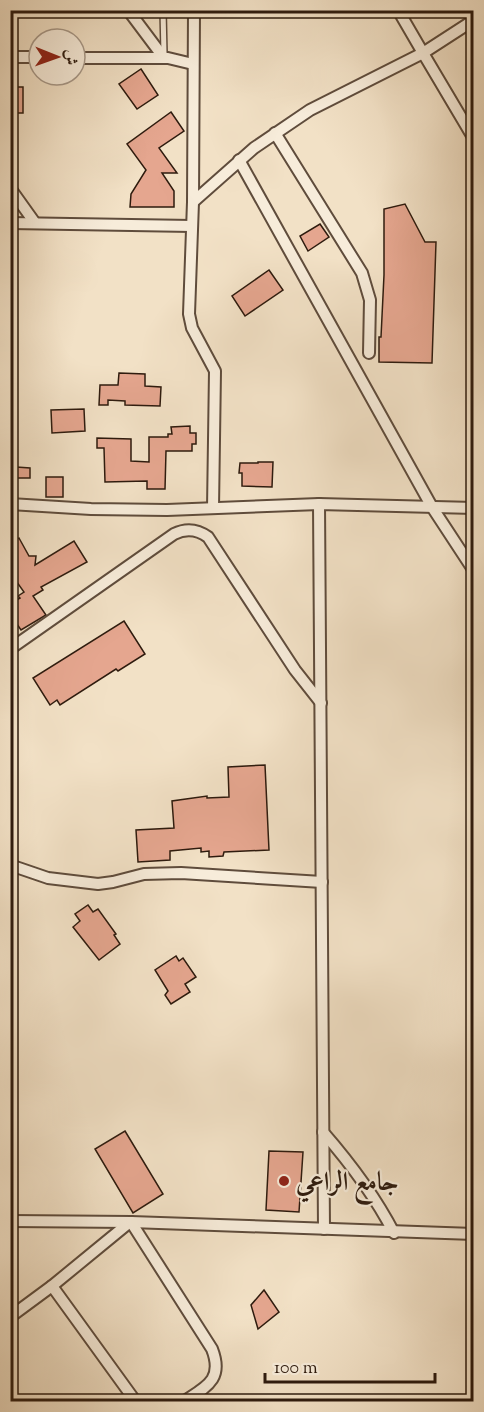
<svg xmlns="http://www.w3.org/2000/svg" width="484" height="1412" font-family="'Sorts Mill Goudy',Amiri,serif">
  <rect width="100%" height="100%" fill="#f2e1c6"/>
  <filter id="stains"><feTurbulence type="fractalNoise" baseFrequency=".00333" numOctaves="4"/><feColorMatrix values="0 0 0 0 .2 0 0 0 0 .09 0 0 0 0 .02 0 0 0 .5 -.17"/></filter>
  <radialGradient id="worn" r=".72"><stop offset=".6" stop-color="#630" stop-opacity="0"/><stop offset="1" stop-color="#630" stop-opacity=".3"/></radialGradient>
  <g fill="#e5a68f" stroke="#2e1b0e" stroke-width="1.5">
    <path d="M 141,69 L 158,95 L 137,109 L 119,84 Z"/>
    <rect x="10" y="87" width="13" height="26"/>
    <path d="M 171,112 L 184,131 L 159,148 L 177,173 L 162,173 L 174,191 L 174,207 L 130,207 L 131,194 L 146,170 L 127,144 Z"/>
    <path d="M 405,204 L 425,242 L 436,242 L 432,363 L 379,362 L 379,337 L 381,337 L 384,275 L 384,209 Z"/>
    <path d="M 320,224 L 329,237 L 308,251 L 300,236 Z"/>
    <path d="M 269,270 L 283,290 L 245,316 L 232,296 Z"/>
    <path d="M 119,373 L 145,374 L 145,386 L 161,387 L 160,406 L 125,405 L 125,401 L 108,400 L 108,405 L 99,405 L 100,385 L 118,385 Z"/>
    <path d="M 84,409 L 85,431 L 52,433 L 51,410 Z"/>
    <path d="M 190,426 L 190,433 L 196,433 L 196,444 L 192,444 L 192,451 L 166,451 L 165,489 L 147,489 L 147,481 L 105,482 L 104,448 L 97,448 L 97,438 L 131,439 L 131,461 L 149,462 L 149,437 L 168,437 L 168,434 L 172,434 L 171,427 Z"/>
    <path d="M 258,462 L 273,462 L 272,487 L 242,486 L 242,473 L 239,473 L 240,463 L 258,463 Z"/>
    <path d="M 16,467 L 30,468 L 30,478 L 10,478 L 10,468 Z"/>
    <rect x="46" y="477" width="17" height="20"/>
    <path d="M 19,538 L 29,556 L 36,556 L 35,565 L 74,541 L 87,562 L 41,587 L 43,590 L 33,596 L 46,615 L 21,630 L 10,614 L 10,604 L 20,598 L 18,596 L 24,592 L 14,578 L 10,580 L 10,544 Z"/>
    <path d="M 124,621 L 145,654 L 118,671 L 116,669 L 60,705 L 57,700 L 50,705 L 33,678 Z"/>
    <path d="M 265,765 L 269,850 L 224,852 L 223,856 L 209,857 L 209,851 L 201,852 L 201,848 L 170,851 L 170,860 L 138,862 L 136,830 L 174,828 L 172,801 L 207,796 L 207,798 L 229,797 L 228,767 Z"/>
    <path d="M 88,905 L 93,912 L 98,909 L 116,934 L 114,935 L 120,944 L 99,960 L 73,927 L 80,921 L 75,914 Z"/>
    <path d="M 176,956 L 179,961 L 183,958 L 196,977 L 185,984 L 190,992 L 171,1004 L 165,995 L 168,991 L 155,970 Z"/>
    <path d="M 125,1131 L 163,1194 L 133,1213 L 95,1149 Z"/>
    <path d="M 269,1151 L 303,1152 L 299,1212 L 266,1210 Z"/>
    <path d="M 264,1290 L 279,1312 L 258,1329 L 251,1305 Z"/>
  </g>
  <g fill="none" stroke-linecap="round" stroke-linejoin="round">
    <g stroke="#5f4c3c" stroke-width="8">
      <path id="service" d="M 163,10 L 164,54"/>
    </g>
    <g stroke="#5f4c3c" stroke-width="14">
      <g id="minor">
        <path d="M 128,10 L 164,58"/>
        <path d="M 194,10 L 193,202 L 189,314 L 192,328 L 215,371 L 213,508"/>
        <path d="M 474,20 L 423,53 L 474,139"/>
        <path d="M 10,57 L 39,57"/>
        <path d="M 75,58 L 168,58 L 193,64"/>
        <path d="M 275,133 L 362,273 L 370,300 L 369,353"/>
        <path d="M 239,160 L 432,507 L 474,571"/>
        <path d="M 10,188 L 35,223"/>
        <path d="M 193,202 L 254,148 L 310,110 L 423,53 L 398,10"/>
        <path d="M 10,223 L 192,226"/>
        <path d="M 10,504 L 91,509 L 167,510 L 319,504 L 474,508"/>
        <path d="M 319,504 L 324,1229"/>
        <path d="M 10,649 L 174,534 C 186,528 197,529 208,537 L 295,670 L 321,703"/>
        <path d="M 10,865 L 48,878 L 98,884 L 113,882 L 144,874 L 181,873 L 322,882"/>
        <path d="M 323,1132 C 350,1163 375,1196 394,1233"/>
        <path d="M 10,1221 L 131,1222 L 474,1234"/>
        <path d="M 131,1222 L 212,1349 C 224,1380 206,1387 183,1402"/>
        <path d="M 52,1286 L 136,1402"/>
        <path d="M 10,1317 L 52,1286 L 130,1222"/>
      </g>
    </g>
    <use href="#service" stroke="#f7ecda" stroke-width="5"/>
    <use href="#minor" stroke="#f7ecda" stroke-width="10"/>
  </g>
  <circle fill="#8f2418" stroke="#f7ecda" stroke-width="2" cx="284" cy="1181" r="6"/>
  <g text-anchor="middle" stroke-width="4.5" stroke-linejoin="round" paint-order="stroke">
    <g font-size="26" font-weight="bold" fill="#2e1b0e" stroke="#f7ecda" text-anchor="start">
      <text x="296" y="1190">جامع الراعي</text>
    </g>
  </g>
  <rect width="484" height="1412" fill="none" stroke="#f2e1c6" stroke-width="36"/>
  <rect x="12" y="12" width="460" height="1388" fill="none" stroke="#2e1b0e" stroke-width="3"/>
  <rect x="18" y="18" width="448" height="1376" fill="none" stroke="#2e1b0e" stroke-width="1.5"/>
  <g transform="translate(57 57) rotate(91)"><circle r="28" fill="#f7ecda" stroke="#a79888" stroke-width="1.5"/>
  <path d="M0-4.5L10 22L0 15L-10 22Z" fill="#8f2418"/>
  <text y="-9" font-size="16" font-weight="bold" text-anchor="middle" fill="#2e1b0e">ش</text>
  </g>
  <path d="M265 1373v9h170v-9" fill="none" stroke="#2e1b0e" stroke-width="3"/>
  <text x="274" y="1373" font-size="18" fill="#2e1b0e" stroke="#f7ecda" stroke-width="4.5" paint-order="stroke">100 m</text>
  <rect width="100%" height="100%" filter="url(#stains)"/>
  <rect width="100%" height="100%" fill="url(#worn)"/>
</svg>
